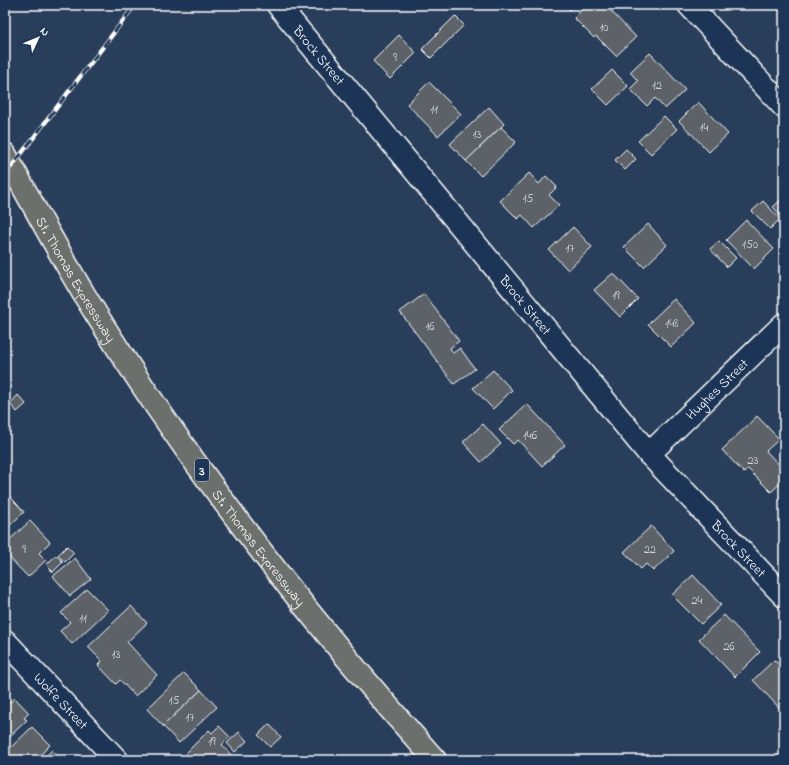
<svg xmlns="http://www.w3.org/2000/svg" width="789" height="765" font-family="'Indie Flower',sans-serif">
  <rect width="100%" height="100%" fill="#293e5a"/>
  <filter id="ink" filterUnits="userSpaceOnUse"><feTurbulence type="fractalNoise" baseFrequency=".025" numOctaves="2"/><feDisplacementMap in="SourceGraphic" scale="8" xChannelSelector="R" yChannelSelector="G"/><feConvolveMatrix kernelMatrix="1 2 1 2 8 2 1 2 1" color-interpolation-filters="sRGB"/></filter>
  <g filter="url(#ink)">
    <g fill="#5b6267" stroke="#fff">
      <path d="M 328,5 L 339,5 L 334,10 Z"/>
      <path d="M 565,5 L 575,5 L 570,10 Z"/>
      <path d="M 586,5 L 605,5 L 636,37 L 616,56 L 596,36 L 594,38 L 574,18 Z"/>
      <path d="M 455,16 L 464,25 L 431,58 L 422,49 Z"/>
      <path d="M 399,35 L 416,53 L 390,79 L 373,61 Z"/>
      <path d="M 650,53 L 685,90 L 665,109 L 655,98 L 647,106 L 630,89 L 638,81 L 630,72 Z"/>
      <path d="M 612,70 L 628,86 L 608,105 L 592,89 Z"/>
      <path d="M 429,82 L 461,114 L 438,136 L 407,104 Z"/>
      <path d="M 698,102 L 728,134 L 709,152 L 679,121 Z"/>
      <path d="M 489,107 L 504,124 L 466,161 L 450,144 Z"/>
      <path d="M 664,116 L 677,129 L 651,154 L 638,141 Z"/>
      <path d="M 501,127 L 516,142 L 481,176 L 466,161 Z"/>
      <path d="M 626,149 L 636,159 L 625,170 L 615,160 Z"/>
      <path d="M 529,173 L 539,184 L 546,176 L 557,187 L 549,195 L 559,205 L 534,228 L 522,215 L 518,219 L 500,201 Z"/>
      <path d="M 784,197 L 784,219 L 773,207 Z"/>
      <path d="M 763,201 L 780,219 L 770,229 L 752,211 Z"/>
      <path d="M 746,220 L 774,249 L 754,269 L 726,240 Z"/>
      <path d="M 648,224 L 667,245 L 644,267 L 624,247 Z"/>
      <path d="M 573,227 L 592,247 L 568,270 L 549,250 Z"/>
      <path d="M 719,241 L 736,258 L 727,267 L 710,249 Z"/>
      <path d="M 613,273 L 638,299 L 620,317 L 594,290 Z"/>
      <path d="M 424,294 L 459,341 L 450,348 L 453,353 L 460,348 L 475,369 L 454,384 L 400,312 Z"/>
      <path d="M 674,299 L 696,323 L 671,347 L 648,324 Z"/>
      <path d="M 493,370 L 512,390 L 493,409 L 473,388 Z"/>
      <path d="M 18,395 L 26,404 L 17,412 L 10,404 Z"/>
      <path d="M 784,398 L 784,409 L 779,403 Z"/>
      <path d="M 527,404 L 565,445 L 542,466 L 518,440 L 513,444 L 499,430 Z"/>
      <path d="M 757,416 L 779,439 L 766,451 L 784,470 L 784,480 L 771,492 L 748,469 L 744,473 L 722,450 Z"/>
      <path d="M 483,424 L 501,444 L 481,462 L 463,442 Z"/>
      <path d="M 7,493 L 24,512 L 5,530 L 5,495 Z"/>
      <path d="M 30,521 L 50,542 L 39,553 L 46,560 L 28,577 L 5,553 L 5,544 Z"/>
      <path d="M 651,526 L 674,551 L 653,571 L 646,564 L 641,569 L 624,552 Z"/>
      <path d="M 67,546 L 74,553 L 65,562 L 58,555 Z"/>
      <path d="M 56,555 L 63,562 L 53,572 L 46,565 Z"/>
      <path d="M 75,558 L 91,579 L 70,596 L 53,576 Z"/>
      <path d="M 693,575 L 721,605 L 701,624 L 672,595 Z"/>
      <path d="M 87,589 L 108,610 L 72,644 L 60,631 L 70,622 L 61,613 Z"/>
      <path d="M 131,606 L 147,623 L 127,642 L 157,675 L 135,696 L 120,680 L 116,684 L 98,665 L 102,661 L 88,647 Z"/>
      <path d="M 724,615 L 760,652 L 735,677 L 699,639 Z"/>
      <path d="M 774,660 L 784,669 L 784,713 L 753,680 Z"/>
      <path d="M 184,673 L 201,690 L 163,726 L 147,709 Z"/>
      <path d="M 201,690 L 217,707 L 179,743 L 163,726 Z"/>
      <path d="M 15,698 L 29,713 L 24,718 L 27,720 L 5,741 L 5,704 L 7,701 L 9,703 Z"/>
      <path d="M 269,724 L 281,737 L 270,747 L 258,735 Z"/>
      <path d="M 219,726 L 230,737 L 222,745 L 235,759 L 192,760 L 185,754 L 209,730 L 212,733 Z"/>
      <path d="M 32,727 L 50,745 L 35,760 L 26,760 L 21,755 L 16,760 L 11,760 L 5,753 Z"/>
      <path d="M 239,732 L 247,741 L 235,752 L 227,743 Z"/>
      <path d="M 52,750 L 60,759 L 59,760 L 42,760 Z"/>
    </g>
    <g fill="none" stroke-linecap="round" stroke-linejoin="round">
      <g stroke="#fff" stroke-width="25">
        <g id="minor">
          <path id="s1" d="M 278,5 L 649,454 L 784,596"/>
          <path d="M 689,5 L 784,107"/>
          <path id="s2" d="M 649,454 L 784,324"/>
          <path id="s3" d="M 5,641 L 117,760"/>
        </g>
      </g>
      <g stroke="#fff" stroke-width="25">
        <g id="motorway">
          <path id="s4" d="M 5,154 C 32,203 59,253 88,301 C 188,464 307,617 435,760"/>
        </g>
      </g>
      <use href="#minor" stroke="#1d3557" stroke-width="22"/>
      <use href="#motorway" stroke="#6c706d" stroke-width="22"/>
      <g stroke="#fff" stroke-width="4.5">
        <path id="rail" d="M 5,175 L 135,5"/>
      </g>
      <use href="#rail" stroke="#1d3557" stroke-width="3" stroke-dasharray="9" stroke-linecap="butt"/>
    </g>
  </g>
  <g text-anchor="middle" stroke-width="4" stroke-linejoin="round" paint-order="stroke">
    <g font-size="12" fill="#d6d8d9">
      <text x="604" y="31">10</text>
      <text x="395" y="61">9</text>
      <text x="657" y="89">12</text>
      <text x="434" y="113">11</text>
      <text x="704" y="131">14</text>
      <text x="477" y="138">13</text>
      <text x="528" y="202">15</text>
      <text x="750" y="248">150</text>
      <text x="570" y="252">17</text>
      <text x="616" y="299">19</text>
      <text x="672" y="327">148</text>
      <text x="430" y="330">16</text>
      <text x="530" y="439">146</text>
      <text x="753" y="464">23</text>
      <text x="24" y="553">9</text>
      <text x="650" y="553">22</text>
      <text x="697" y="604">24</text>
      <text x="83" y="622">11</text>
      <text x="729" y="650">26</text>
      <text x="116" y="658">13</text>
      <text x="174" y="704">15</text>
      <text x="190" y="721">17</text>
      <text x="212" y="745">19</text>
    </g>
    <rect fill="#1d3557" stroke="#bbc2cd" stroke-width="1" x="195" y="459" width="14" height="22" rx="3"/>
    <g font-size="13" font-weight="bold" fill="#fff">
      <text x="202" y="475">3</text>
    </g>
    <g font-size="14" fill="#fff" stroke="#1d3557">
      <text dy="5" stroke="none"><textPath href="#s1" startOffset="65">Brock Street</textPath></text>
      <text dy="5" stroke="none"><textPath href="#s4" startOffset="144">St. Thomas Expressway</textPath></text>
      <text dy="5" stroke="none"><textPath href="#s1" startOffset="389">Brock Street</textPath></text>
      <text dy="5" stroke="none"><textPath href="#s2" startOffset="94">Hughes Street</textPath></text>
      <text dy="5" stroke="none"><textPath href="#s4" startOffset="469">St. Thomas Expressway</textPath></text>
      <text dy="5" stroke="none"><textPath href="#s1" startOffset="713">Brock Street</textPath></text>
      <text dy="5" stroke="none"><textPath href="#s3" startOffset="82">Wolfe Street</textPath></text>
    </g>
  </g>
  <rect width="789" height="765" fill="none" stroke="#1d3557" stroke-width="20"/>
  <rect x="10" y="10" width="769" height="745" fill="none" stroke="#fff" stroke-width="1.5" filter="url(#ink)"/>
  <g transform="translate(38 38) rotate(46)" stroke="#1d3557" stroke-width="3" paint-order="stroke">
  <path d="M0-3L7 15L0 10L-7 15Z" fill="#ffffff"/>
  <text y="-6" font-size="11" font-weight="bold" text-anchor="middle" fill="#ffffff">N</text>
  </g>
</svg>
